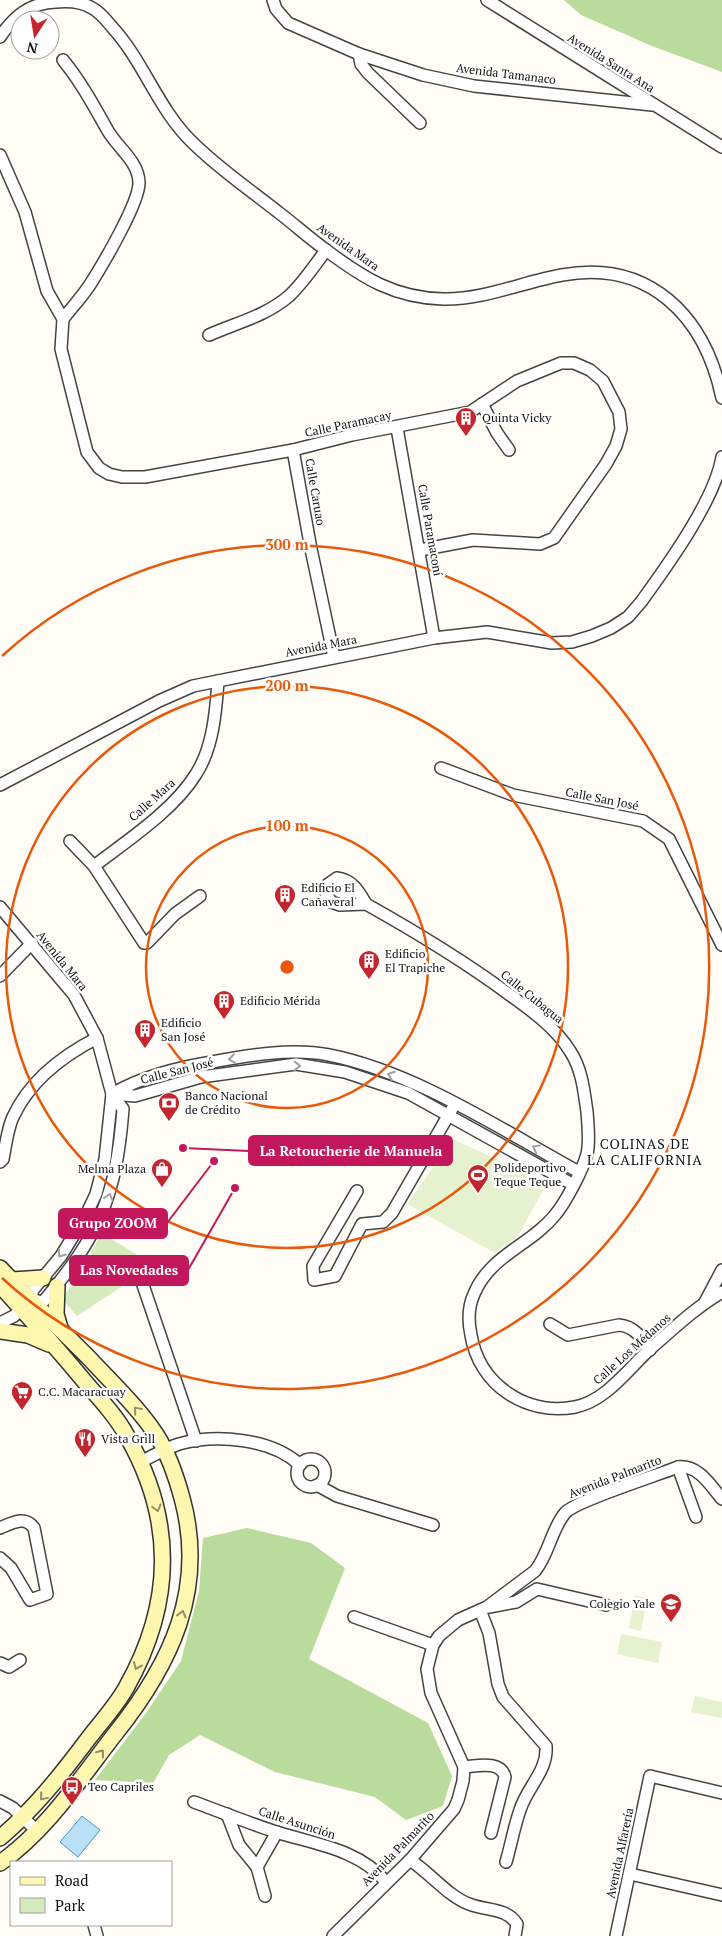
<svg xmlns="http://www.w3.org/2000/svg" width="722" height="1936" font-family="'PT Serif',serif">
  <rect width="100%" height="100%" fill="#fffdf5"/>
  <path fill="#d5ebbd" d="M 101,1233 L 154,1265 L 142,1269 L 121,1287 L 77,1316 L 62,1299 L 84,1267 Z"/>
  <g fill="#b9dc9c">
    <path d="M 564,0 L 722,0 L 722,72 L 652,46 L 581,15 Z"/>
    <path d="M 247,1528 L 311,1543 L 345,1568 L 309,1659 L 428,1723 L 452,1776 L 443,1806 L 406,1820 L 375,1797 L 275,1772 L 200,1735 L 169,1755 L 153,1783 L 95,1780 L 146,1713 L 181,1661 L 199,1591 L 203,1538 Z"/>
  </g>
  <g fill="#e6f2cf">
    <path d="M 453,1139 L 547,1183 L 518,1236 L 495,1253 L 407,1204 Z"/>
    <path d="M 635,1595 L 647,1598 L 641,1631 L 629,1628 Z"/>
    <path d="M 621,1634 L 662,1642 L 658,1663 L 617,1654 Z"/>
    <path d="M 695,1696 L 722,1702 L 722,1718 L 691,1712 Z"/>
  </g>
  <path fill="#b9e0f7" stroke="#3f96cf" d="M 82,1816 L 100,1830 L 78,1857 L 60,1842 Z"/>
  <g fill="none" stroke-linecap="round" stroke-linejoin="round">
    <g stroke="#444" stroke-width="14">
      <g id="street">
        <path d="M 273,0 L 276,9 L 288,23 L 359,54 L 423,75 L 474,86 L 652,105"/>
        <path d="M 487,0 L 722,147"/>
        <path d="M 0,37 C 14,16 30,3 56,2 C 67,1 82,2 92,8 C 100,12 107,21 112,27 C 144,62 158,109 192,142 C 218,168 249,189 278,212 C 294,224 309,238 326,250 C 363,278 395,298 443,299 C 484,300 522,282 562,275 C 649,259 705,316 722,398"/>
        <path d="M 359,54 L 361,64 L 368,73 L 420,123"/>
        <path d="M 0,155 L 25,212 L 47,291 L 63,319 L 61,349 L 87,452 L 99,468 L 109,474 L 122,477 L 145,477 L 293,450 L 352,435 L 470,412 L 517,381 L 561,363 L 574,363 L 590,370 L 603,381 L 619,412 L 621,429 L 616,446 L 606,464 L 554,538 L 540,544 L 473,540 L 420,550"/>
        <path d="M 63,319 C 72,307 83,296 91,283 C 103,264 139,203 139,183 C 139,162 118,148 108,131 C 94,106 81,82 63,60"/>
        <path d="M 209,335 C 236,323 266,316 289,296 C 303,283 315,265 326,250"/>
        <path d="M 482,404 L 497,433 L 509,450"/>
        <path d="M 397,428 L 434,638"/>
        <path d="M 293,450 L 311,549 L 334,657"/>
        <path d="M 441,768 L 513,795 L 643,821 L 669,839 L 722,945"/>
        <path d="M 0,785 L 159,701 L 193,686 L 434,638 L 487,632 L 552,643 L 572,642 L 592,636 L 611,628 L 628,617 L 641,602 C 667,566 715,500 722,457"/>
        <path d="M 70,841 L 94,866 L 144,943 L 147,943 L 175,914 L 200,896"/>
        <path d="M 94,866 C 128,840 174,810 196,774 C 213,748 216,711 218,681"/>
        <path d="M 366,904 L 340,905 L 331,902 L 326,893 L 327,885 L 337,878 C 353,880 359,892 366,904 C 416,932 464,961 510,995 C 532,1011 555,1027 570,1051 C 582,1069 584,1091 587,1112 C 588,1125 590,1141 587,1154 C 583,1169 566,1202 555,1215 C 531,1245 490,1255 474,1294 C 468,1307 468,1321 471,1335 C 479,1384 525,1416 575,1407 C 606,1401 628,1369 650,1349 C 673,1329 696,1307 722,1292"/>
        <path d="M 0,907 L 74,995 L 97,1038 L 112,1094 L 105,1159 L 96,1194 L 86,1215 L 61,1256 L 32,1291 L 32,1300"/>
        <path d="M 0,976 L 32,943"/>
        <path d="M 112,1094 C 143,1076 177,1068 212,1062 C 249,1055 292,1048 329,1055 C 415,1072 502,1130 579,1172"/>
        <path d="M 112,1094 L 135,1096 L 201,1077 L 296,1064 L 345,1072 L 408,1093 L 572,1184"/>
        <path d="M 0,1162 L 3,1159 C 6,1145 7,1130 13,1117 C 30,1080 62,1056 97,1038"/>
        <path d="M 357,1191 L 313,1266 L 314,1280 L 335,1276 L 362,1224 L 383,1222 L 392,1213 L 452,1109"/>
        <path d="M 142,1282 L 196,1441"/>
        <path d="M 32,1300 L 43,1302 C 100,1234 116,1197 123,1109 L 112,1094"/>
        <path d="M 705,1302 L 722,1270"/>
        <path d="M 0,1323 L 14,1316 L 27,1304"/>
        <path d="M 550,1324 L 568,1335 L 619,1325 C 634,1326 642,1338 650,1350"/>
        <circle cx="311" cy="1473" r="14"/>
        <path d="M 140,1462 C 153,1456 166,1448 179,1444 C 216,1434 271,1438 300,1465"/>
        <path d="M 678,1467 L 696,1517"/>
        <path d="M 317,1485 L 337,1496 L 433,1525"/>
        <path d="M 0,1528 C 12,1523 25,1515 34,1528 L 47,1594 L 30,1600 L 11,1568 L 0,1558"/>
        <path d="M 489,1607 L 516,1602 L 537,1589 L 606,1605"/>
        <path d="M 480,1610 L 489,1633 L 498,1684 L 503,1697 L 546,1746 C 548,1771 527,1787 520,1810 C 514,1827 511,1845 506,1862"/>
        <path d="M 354,1617 L 433,1645"/>
        <path d="M 0,1663 L 9,1667 L 20,1660"/>
        <path d="M 464,1767 C 477,1766 501,1760 505,1777 L 491,1833"/>
        <path d="M 0,1801 L 13,1808 L 37,1831"/>
        <path d="M 194,1802 C 221,1812 249,1823 276,1832 C 314,1844 359,1849 386,1882"/>
        <path d="M 227,1814 L 239,1845 L 257,1867"/>
        <path d="M 410,1860 C 429,1872 449,1897 469,1904 C 486,1911 506,1907 517,1924 L 515,1936"/>
        <path d="M 630,1874 L 722,1895"/>
        <path d="M 265,1896 L 257,1867 L 277,1832"/>
        <path d="M 94,1925 L 97,1936"/>
        <path d="M 333,1936 L 410,1860 L 454,1809 L 458,1800 L 463,1781 L 464,1767 L 431,1693 L 427,1669 L 433,1645 L 439,1636 L 458,1620 L 487,1607 L 535,1571 C 549,1554 551,1530 565,1513 C 575,1501 658,1475 678,1467 C 699,1465 710,1485 722,1499"/>
        <path d="M 616,1936 L 650,1776 L 722,1793"/>
      </g>
    </g>
    <g stroke="#333" stroke-width="18">
      <g id="secondary">
        <path d="M 0,1268 C 29,1299 60,1329 90,1359 C 113,1384 138,1407 157,1436 C 169,1455 176,1476 182,1498 C 207,1589 171,1664 115,1734 C 80,1779 47,1830 0,1863"/>
        <path d="M 12,1280 L 43,1278"/>
        <path d="M 0,1285 C 29,1317 58,1349 85,1382 C 100,1399 116,1416 127,1436 C 175,1520 174,1603 126,1688 C 116,1706 101,1722 88,1739 C 61,1775 34,1809 0,1838"/>
        <path d="M 57,1286 L 56,1314 L 60,1328"/>
        <path d="M 0,1331 L 28,1335 L 49,1344"/>
      </g>
    </g>
    <use href="#street" stroke="#fff" stroke-width="11"/>
    <use href="#secondary" stroke="#fff6b0" stroke-width="15"/>
  </g>
  <defs><path id="oneway-chevron" d="M-2-3.5L2.5 0L-2 3.5" fill="none" stroke-width="1.6" stroke-linecap="round" stroke-linejoin="round" transform="scale(1.25)"/></defs>
  <g stroke="#a0a0a0">
    <use href="#oneway-chevron" transform="translate(232 1059) rotate(172)"/>
    <use href="#oneway-chevron" transform="translate(297 1066) rotate(2)"/>
    <use href="#oneway-chevron" transform="translate(391 1075) rotate(-160)"/>
    <use href="#oneway-chevron" transform="translate(536 1148) rotate(-151)"/>
    <use href="#oneway-chevron" transform="translate(109 1197) rotate(-72)"/>
    <use href="#oneway-chevron" transform="translate(61 1254) rotate(125)"/>
  </g>
  <g stroke="#948f68">
    <use href="#oneway-chevron" transform="translate(137 1410) rotate(-130)"/>
    <use href="#oneway-chevron" transform="translate(157 1508) rotate(75)"/>
    <use href="#oneway-chevron" transform="translate(182 1614) rotate(-76)"/>
    <use href="#oneway-chevron" transform="translate(137 1666) rotate(114)"/>
    <use href="#oneway-chevron" transform="translate(101 1753) rotate(-52)"/>
    <use href="#oneway-chevron" transform="translate(43 1797) rotate(130)"/>
  </g>
  <g fill="none" stroke="#e8590c" stroke-width="2.5">
    <circle cx="287" cy="967" r="141"/>
    <circle cx="287" cy="967" r="281"/>
    <path d="M2 656A422 422 0 1 1 2 1278"/>
  </g>
  <defs>
    <g id="building-pin" transform="scale(1.125)"><path d="M0 17L-7.5 6A9.5 9.5 0 1 1 7.5 6Z" fill="#c4262e" stroke="#fff"/><path d="M-4-6H4V6H1V3H-1V6H-4ZM-2.5-4.3h1.7v1.8h-1.7ZM.8-4.3h1.7v1.8H.8ZM-2.5-1h1.7V.8h-1.7ZM.8-1h1.7V.8H.8Z" fill="#fff"/></g>
    <g id="bank-pin" transform="scale(1.125)"><path d="M0 17L-7.5 6A9.5 9.5 0 1 1 7.5 6Z" fill="#c4262e" stroke="#fff"/><path d="M-6-4H6V4H-6ZM0-2.3a2.3 2.3 0 1 0 0 4.6a2.3 2.3 0 1 0 0-4.6Z" fill="#fff"/></g>
    <g id="shop-pin" transform="scale(1.125)"><path d="M0 17L-7.5 6A9.5 9.5 0 1 1 7.5 6Z" fill="#c4262e" stroke="#fff"/><path d="M-5-2.5h2.3a2.7 3.5 0 0 1 5.4 0H5L5.5 6h-11ZM-1.5-2.5h3a1.5 2.3 0 0 0-3 0Z" fill="#fff"/></g>
    <g id="stadium-pin" transform="scale(1.125)"><path d="M0 17L-7.5 6A9.5 9.5 0 1 1 7.5 6Z" fill="#c4262e" stroke="#fff"/><path d="M0-5a6.5 5 0 1 0 0 10a6.5 5 0 1 0 0-10ZM-3.5-1.8h7v3.6h-7Z" fill="#fff"/></g>
    <g id="supermarket-pin" transform="scale(1.125)"><path d="M0 17L-7.5 6A9.5 9.5 0 1 1 7.5 6Z" fill="#c4262e" stroke="#fff"/><path d="M-6-5.5h2.5l.6 2H6L4.5 2H-2.5L-4.4-4H-6ZM-1.5 3.2a1.3 1.3 0 1 0 .1 0ZM3 3.2a1.3 1.3 0 1 0 .1 0Z" fill="#fff"/></g>
    <g id="restaurant-pin" transform="scale(1.125)"><path d="M0 17L-7.5 6A9.5 9.5 0 1 1 7.5 6Z" fill="#c4262e" stroke="#fff"/><path d="M-5-6h1v4h1v-4h1v4h1v-4h1v5L-1.5 .5V6h-2V.5L-5-1ZM5-6V6H3V1.5H1.5Q1.5-4 5-6Z" fill="#fff"/></g>
    <g id="school-pin" transform="scale(1.125)"><path d="M0 17L-7.5 6A9.5 9.5 0 1 1 7.5 6Z" fill="#c4262e" stroke="#fff"/><path d="M0-5L7-2L0 1L-7-2ZM-4 1L0 2.5L4 1V4Q0 6-4 4Z" fill="#fff"/></g>
    <g id="bus-pin" transform="scale(1.125)"><path d="M0 17L-7.5 6A9.5 9.5 0 1 1 7.5 6Z" fill="#c4262e" stroke="#fff"/><path d="M-5-6H5V4H4V6H2V4H-2V6H-4V4H-5ZM-3.5-4V0h7V-4ZM-3.5 1.2v1.5H-2V1.2ZM2 1.2v1.5H3.5V1.2Z" fill="#fff"/></g>
  </defs>
  <g fill-rule="evenodd">
    <use href="#building-pin" x="466" y="418"/>
    <use href="#building-pin" x="285" y="895"/>
    <use href="#building-pin" x="369" y="961"/>
    <use href="#building-pin" x="224" y="1001"/>
    <use href="#building-pin" x="145" y="1030"/>
    <use href="#bank-pin" x="169" y="1103"/>
    <use href="#shop-pin" x="162" y="1169"/>
    <use href="#stadium-pin" x="478" y="1175"/>
    <use href="#supermarket-pin" x="22" y="1392"/>
    <use href="#restaurant-pin" x="85" y="1439"/>
    <use href="#school-pin" x="671" y="1604"/>
    <use href="#bus-pin" x="72" y="1787"/>
  </g>
  <g text-anchor="middle" stroke-width="5" stroke-linejoin="round" paint-order="stroke">
    <g font-size="12" fill="#111" stroke="#fff">
      <text transform="translate(611 63) rotate(32)" y="4">Avenida Santa Ana</text>
      <text transform="translate(506 74) rotate(7)" y="4">Avenida Tamanaco</text>
      <text transform="translate(348 247) rotate(35)" y="4">Avenida Mara</text>
      <text transform="translate(348 424) rotate(-12)" y="4">Calle Paramacay</text>
      <text transform="translate(315 492) rotate(80)" y="4">Calle Caruao</text>
      <text transform="translate(430 530) rotate(80)" y="4">Calle Paramaconí</text>
      <text transform="translate(321 646) rotate(-11)" y="4">Avenida Mara</text>
      <text transform="translate(602 799) rotate(11)" y="4">Calle San José</text>
      <text transform="translate(152 800) rotate(-42)" y="4">Calle Mara</text>
      <text transform="translate(62 961) rotate(51)" y="4">Avenida Mara</text>
      <text transform="translate(532 997) rotate(39)" y="4">Calle Cubagua</text>
      <text transform="translate(177 1071) rotate(-14)" y="4">Calle San José</text>
      <text transform="translate(632 1349) rotate(-42)" y="4">Calle Los Médanos</text>
      <text transform="translate(615 1477) rotate(-21)" y="4">Avenida Palmarito</text>
      <text transform="translate(297 1823) rotate(18)" y="4">Calle Asunción</text>
      <text transform="translate(398 1849) rotate(-46)" y="4">Avenida Palmarito</text>
      <text transform="translate(620 1853) rotate(-78)" y="4">Avenida Alfarería</text>
    </g>
    <g font-size="12" fill="#111" stroke="#fff" text-anchor="start">
      <text x="482" y="422">Quinta Vicky</text>
      <text x="301" y="892">Edificio El<tspan x="301" dy="14">Cañaveral</tspan></text>
      <text x="385" y="958">Edificio<tspan x="385" dy="14">El Trapiche</tspan></text>
      <text x="240" y="1005">Edificio Mérida</text>
      <text x="161" y="1027">Edificio<tspan x="161" dy="14">San José</tspan></text>
      <text x="185" y="1100">Banco Nacional<tspan x="185" dy="14">de Crédito</tspan></text>
      <text x="494" y="1172">Polideportivo<tspan x="494" dy="14">Teque Teque</tspan></text>
      <text x="146" y="1173" text-anchor="end">Melma Plaza</text>
      <text x="38" y="1396">C.C. Macaracuay</text>
      <text x="101" y="1443">Vista Grill</text>
      <text x="655" y="1608" text-anchor="end">Colegio Yale</text>
      <text x="88" y="1791">Teo Capriles</text>
    </g>
    <g font-size="14" letter-spacing="1" fill="#111" stroke="#fff">
      <text x="645" y="1149">COLINAS DE<tspan x="645" dy="16">LA CALIFORNIA</tspan></text>
    </g>
  </g>
  <circle cx="287" cy="967" r="8" fill="#e8590c" stroke="#fff" stroke-width="2.5"/>
  <g font-size="15" text-anchor="middle" font-weight="bold" fill="#e8590c" stroke="#fff" stroke-width="5" stroke-linejoin="round" paint-order="stroke">
    <text x="287" y="550">300 m</text>
    <text x="287" y="691">200 m</text>
    <text x="287" y="831">100 m</text>
  </g>
  <path fill="none" stroke="#c2185b" stroke-width="2" d="M183 1148L249 1151M214 1161L167 1223M235 1188L188 1270"/>
  <g fill="#c2185b" stroke="#fff" stroke-width="2">
    <circle cx="183" cy="1148" r="5"/>
    <circle cx="214" cy="1161" r="5"/>
    <circle cx="235" cy="1188" r="5"/>
  </g>
  <g fill="#c2185b" stroke="#c2185b" stroke-width="2">
    <rect x="249" y="1136" width="203" height="29" rx="5"/>
    <rect x="59" y="1209" width="108" height="29" rx="5"/>
    <rect x="70" y="1256" width="118" height="29" rx="5"/>
  </g>
  <g font-size="14" text-anchor="middle" font-weight="bold" fill="#fff">
    <text x="351" y="1156">La Retoucherie de Manuela</text>
    <text x="113" y="1228">Grupo ZOOM</text>
    <text x="129" y="1275">Las Novedades</text>
  </g>
  <rect x="10" y="1861" width="162" height="65" fill="#ffffff" stroke="#a0a0a0"/>
  <rect x="20" y="1877" width="25" height="8" fill="#fff6b0" stroke="#a0a0a0"/>
  <text x="55" y="1886" font-size="15" fill="#111111">Road</text>
  <rect x="20" y="1898" width="25" height="15" fill="#d5ebbd" stroke="#a0a0a0"/>
  <text x="55" y="1911" font-size="15" fill="#111111">Park</text>
  <g transform="translate(35 35) rotate(192)"><circle r="24" fill="#ffffff" stroke="#a0a0a0"/>
  <path d="M0-4L9 19L0 12L-9 19Z" fill="#c4262e"/>
  <text y="-8" font-size="14" font-weight="bold" text-anchor="middle" fill="#111111">N</text>
  </g>
</svg>
